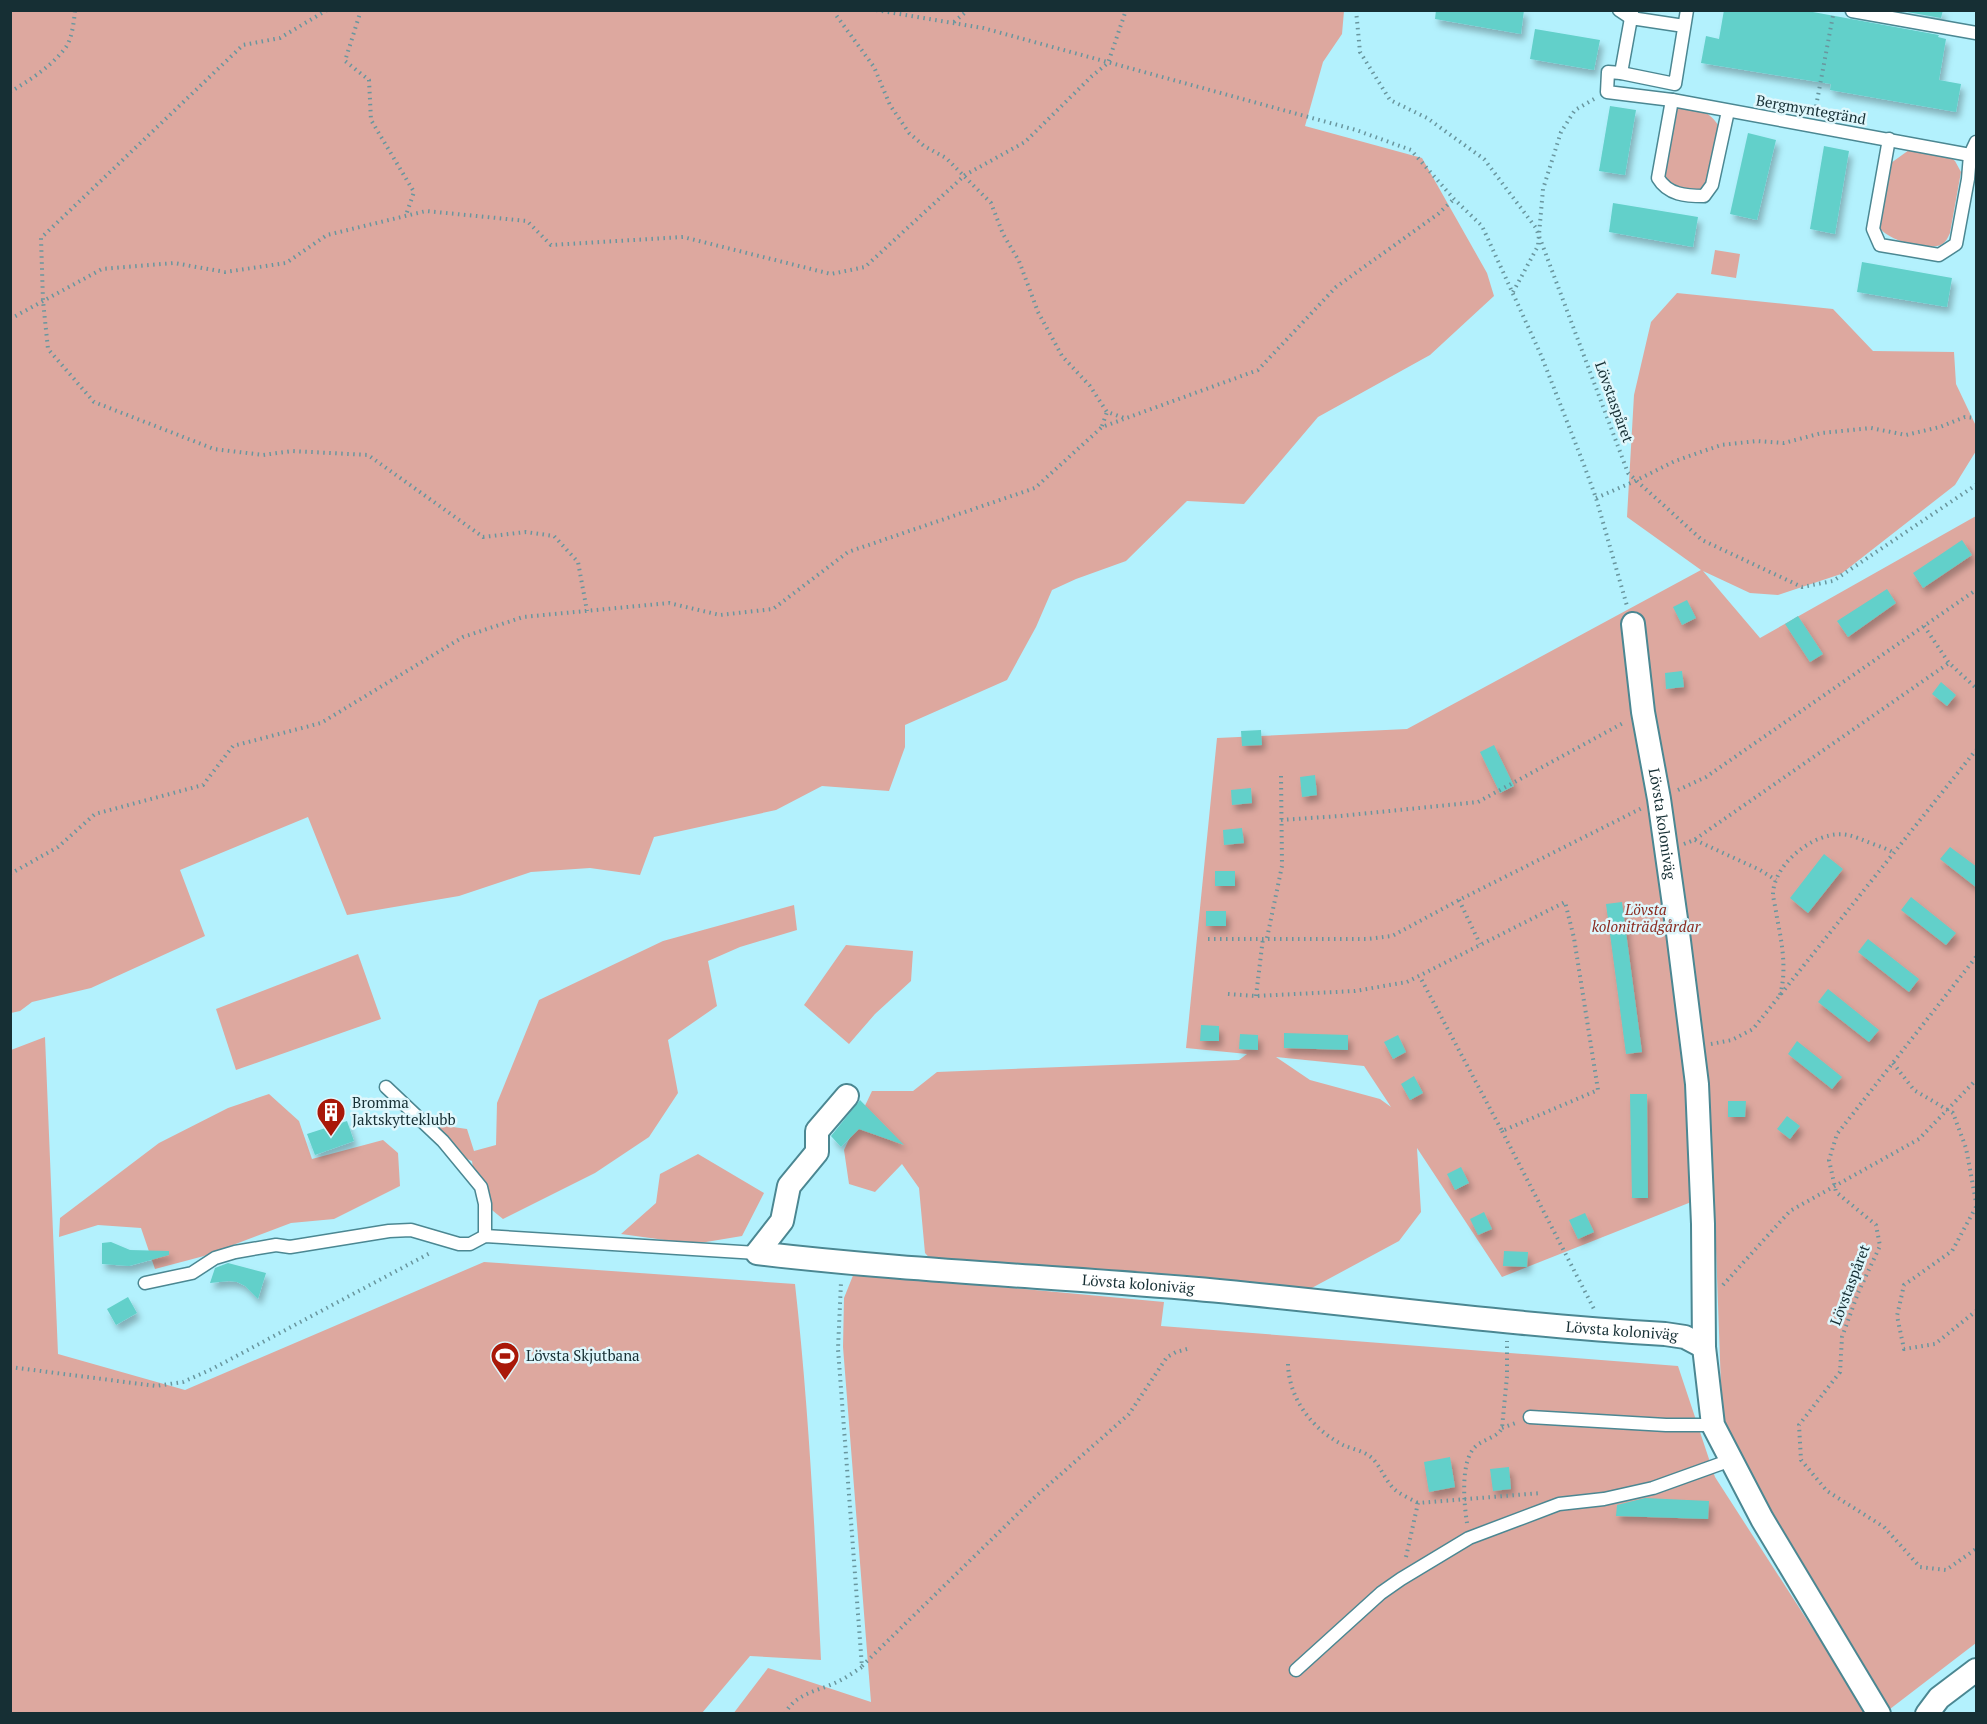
<svg xmlns="http://www.w3.org/2000/svg" width="1987" height="1724" font-family="'PT Serif',serif">
  <defs>
    <filter id="shadow"><feDropShadow dx="3.5" dy="6" stdDeviation="3" flood-color="#0004"/></filter>
  </defs>
  <rect width="100%" height="100%" fill="#b3f1fd"/>
  <g fill="#dda89f" fill-rule="evenodd">
    <path d="M 10,11 L 1344,11 L 1342,34 L 1323,62 L 1305,126 L 1422,158 L 1487,273 L 1494,296 L 1430,355 L 1318,417 L 1244,504 L 1187,501 L 1126,561 L 1076,579 L 1052,590 L 1036,627 L 1007,680 L 905,725 L 905,747 L 889,791 L 822,786 L 776,810 L 654,837 L 640,875 L 590,868 L 531,872 L 459,896 L 347,915 L 308,817 L 180,870 L 205,936 L 91,988 L 32,1002 L 20,1011 L 11,1013 Z"/>
    <path d="M 1686,106 C 1702,110 1711,113 1720,128 L 1706,187 C 1689,196 1674,186 1661,177 L 1673,114 L 1678,108 Z"/>
    <path d="M 1909,150 L 1948,155 L 1955,161 L 1961,172 L 1950,233 C 1947,240 1944,245 1937,246 C 1922,249 1887,240 1879,227 L 1886,180 L 1891,163 Z"/>
    <path d="M 1715,250 L 1740,254 L 1736,278 L 1711,274 Z"/>
    <path d="M 1677,293 L 1833,309 L 1873,351 L 1954,352 L 1956,384 L 1976,426 L 1976,451 L 1955,485 L 1841,574 L 1778,595 L 1750,593 L 1703,571 L 1760,638 L 1976,516 L 1976,1643 L 1890,1709 L 1751,1477 L 1722,1415 L 1714,1193 L 1502,1277 L 1417,1148 L 1421,1212 L 1399,1241 L 1308,1290 L 998,1270 L 980,1285 L 1164,1302 L 1161,1326 L 1678,1366 L 1715,1477 L 1867,1713 L 733,1714 L 768,1668 L 871,1702 L 843,1347 L 844,1298 L 854,1273 L 951,1282 L 925,1253 L 919,1188 L 902,1164 L 875,1192 L 849,1184 L 844,1150 L 872,1091 L 913,1091 L 937,1072 L 1239,1060 L 1247,1054 L 1186,1048 L 1217,738 L 1407,729 L 1701,570 L 1627,517 L 1634,395 L 1651,322 ZM 1276,1057 L 1364,1066 L 1391,1107 L 1380,1099 L 1310,1080 Z"/>
    <path d="M 794,905 L 797,930 L 740,947 L 708,961 L 717,1006 L 668,1040 L 678,1093 L 649,1137 L 595,1173 L 503,1219 L 477,1198 L 472,1161 L 442,1149 L 432,1124 L 467,1129 L 474,1151 L 496,1145 L 497,1103 L 539,1000 L 663,941 Z"/>
    <path d="M 846,945 L 913,951 L 911,981 L 875,1014 L 849,1044 L 804,1005 Z"/>
    <path d="M 358,954 L 381,1019 L 236,1070 L 216,1009 Z"/>
    <path d="M 45,1037 L 58,1354 L 185,1390 L 484,1262 L 795,1284 C 809,1409 815,1534 821,1660 L 750,1656 L 702,1713 L 11,1713 L 11,1050 Z"/>
    <path d="M 269,1094 L 299,1121 L 312,1159 L 383,1140 L 398,1153 L 400,1186 L 334,1219 L 291,1223 L 204,1256 L 155,1269 L 141,1228 L 98,1225 L 59,1237 L 60,1218 L 159,1143 L 228,1108 Z"/>
    <path d="M 698,1154 L 764,1193 L 742,1236 L 694,1244 L 621,1234 L 656,1203 L 660,1174 Z"/>
  </g>
  <g fill="#62d0ca" filter="url(#shadow)">
    <path d="M 1436,10 L 1524,10 L 1521,34 L 1435,19 Z"/>
    <path d="M 1724,10 L 1802,10 L 1939,35 L 1938,37 L 1946,39 L 1939,80 L 1961,84 L 1956,112 L 1830,90 L 1831,84 L 1701,63 L 1706,36 L 1719,39 Z"/>
    <path d="M 1896,10 L 1943,10 L 1941,18 Z"/>
    <path d="M 1535,29 L 1600,40 L 1594,70 L 1530,59 Z"/>
    <path d="M 1610,106 L 1636,110 L 1625,175 L 1599,171 Z"/>
    <path d="M 1748,133 L 1776,140 L 1757,220 L 1730,214 Z"/>
    <path d="M 1824,146 L 1849,151 L 1835,234 L 1810,229 Z"/>
    <path d="M 1613,203 L 1698,217 L 1693,247 L 1609,232 Z"/>
    <path d="M 1862,262 L 1952,278 L 1947,307 L 1857,292 Z"/>
    <path d="M 1962,540 L 1972,555 L 1923,588 L 1913,573 Z"/>
    <path d="M 1887,589 L 1896,603 L 1848,637 L 1837,621 Z"/>
    <path d="M 1687,600 L 1696,618 L 1682,625 L 1673,607 Z"/>
    <path d="M 1798,616 L 1823,654 L 1810,662 L 1785,624 Z"/>
    <path d="M 1682,671 L 1684,687 L 1666,689 L 1665,673 Z"/>
    <path d="M 1941,682 L 1956,695 L 1947,706 L 1932,694 Z"/>
    <path d="M 1261,730 L 1262,745 L 1242,746 L 1241,731 Z"/>
    <path d="M 1494,745 L 1514,786 L 1500,793 L 1480,752 Z"/>
    <path d="M 1315,775 L 1317,795 L 1302,797 L 1300,777 Z"/>
    <path d="M 1251,788 L 1252,803 L 1232,805 L 1231,790 Z"/>
    <path d="M 1242,828 L 1244,843 L 1224,845 L 1223,830 Z"/>
    <path d="M 1950,847 L 1977,867 L 1977,888 L 1940,859 Z"/>
    <path d="M 1824,854 L 1843,869 L 1808,913 L 1790,898 Z"/>
    <rect x="1215" y="871" width="20" height="15"/>
    <path d="M 1911,897 L 1956,933 L 1946,945 L 1901,910 Z"/>
    <path d="M 1622,902 L 1642,1052 L 1626,1054 L 1606,904 Z"/>
    <rect x="1206" y="911" width="20" height="15"/>
    <path d="M 1868,939 L 1919,979 L 1909,992 L 1858,952 Z"/>
    <path d="M 1828,989 L 1879,1030 L 1869,1042 L 1818,1002 Z"/>
    <path d="M 1201,1025 L 1219,1026 L 1219,1041 L 1200,1041 Z"/>
    <path d="M 1284,1033 L 1348,1035 L 1348,1050 L 1284,1048 Z"/>
    <path d="M 1240,1034 L 1258,1035 L 1258,1050 L 1239,1049 Z"/>
    <path d="M 1398,1035 L 1406,1052 L 1393,1059 L 1384,1042 Z"/>
    <path d="M 1797,1041 L 1842,1077 L 1832,1089 L 1788,1054 Z"/>
    <path d="M 1414,1076 L 1423,1093 L 1410,1100 L 1401,1084 Z"/>
    <path d="M 1630,1094 L 1647,1094 L 1648,1198 L 1632,1198 Z"/>
    <path d="M 860,1100 L 904,1145 L 859,1129 L 841,1147 L 831,1136 Z"/>
    <path d="M 1728,1101 L 1746,1101 L 1745,1117 L 1728,1117 Z"/>
    <path d="M 1787,1116 L 1800,1126 L 1790,1139 L 1777,1129 Z"/>
    <path d="M 347,1121 L 354,1141 L 315,1155 L 307,1134 Z"/>
    <path d="M 1461,1167 L 1469,1183 L 1455,1190 L 1447,1174 Z"/>
    <path d="M 1484,1212 L 1492,1229 L 1478,1235 L 1470,1219 Z"/>
    <path d="M 1585,1213 L 1594,1232 L 1578,1239 L 1569,1220 Z"/>
    <path d="M 111,1242 L 130,1250 L 169,1251 L 169,1255 L 129,1266 L 102,1264 L 102,1243 Z"/>
    <path d="M 1504,1251 L 1528,1252 L 1527,1267 L 1503,1266 Z"/>
    <path d="M 228,1263 L 266,1273 L 258,1299 L 245,1286 L 237,1282 L 229,1281 L 210,1283 L 215,1268 Z"/>
    <path d="M 128,1297 L 137,1313 L 116,1325 L 107,1309 Z"/>
    <path d="M 1450,1457 L 1455,1487 L 1429,1492 L 1424,1462 Z"/>
    <path d="M 1509,1467 L 1511,1489 L 1493,1491 L 1490,1469 Z"/>
    <path d="M 1645,1498 L 1709,1501 L 1708,1519 L 1616,1516 L 1617,1505 Z"/>
  </g>
  <g fill="none" stroke-linecap="round" stroke-linejoin="round">
    <g stroke="#4b8792" stroke-width="15">
      <g id="service">
        <path d="M 1619,10 L 1631,18 L 1632,12"/>
        <path d="M 1852,11 L 1976,33"/>
        <path d="M 1684,26 L 1631,18 L 1621,73 L 1675,84 L 1687,10"/>
        <path d="M 1621,73 L 1608,72 L 1607,92 L 1672,100 L 1970,155 L 1976,142"/>
        <path d="M 1672,100 L 1658,178 C 1668,195 1686,196 1704,196 L 1712,185 L 1728,111"/>
        <path d="M 1889,139 L 1873,229 L 1880,245 L 1939,255 L 1956,244 L 1968,179 L 1970,155 L 1976,159"/>
        <path d="M 386,1087 L 443,1141 L 481,1187 L 485,1204 L 485,1236"/>
        <path d="M 145,1283 L 192,1273 L 215,1258 L 235,1252 L 276,1245 L 290,1247 L 389,1231 L 411,1230 L 459,1244 L 470,1244 L 485,1236 L 757,1253"/>
        <path d="M 1530,1417 L 1666,1425 L 1713,1425"/>
        <path d="M 1296,1670 L 1381,1593 L 1401,1579 L 1469,1538 L 1559,1504 L 1604,1499 L 1653,1488 L 1731,1460"/>
      </g>
    </g>
    <g stroke="#4b8792" stroke-width="26">
      <g id="minor">
        <path id="s1" d="M 1633,624 L 1643,712 L 1659,799 L 1678,933 L 1697,1084 L 1703,1224 L 1704,1347 L 1713,1425 L 1762,1519 L 1879,1714"/>
        <path id="s2" d="M 847,1096 L 817,1131 L 817,1152 L 789,1186 L 782,1221 L 757,1253 C 899,1270 1043,1276 1186,1288 C 1346,1302 1505,1325 1665,1334 L 1685,1337 L 1704,1347"/>
        <path d="M 1927,1714 L 1939,1698 L 1976,1670"/>
      </g>
    </g>
    <g stroke="#69969e" stroke-width="4" stroke-dasharray="1.5 4.5" stroke-linecap="butt">
      <path d="M 327,10 L 280,38 L 243,45 L 41,238 L 43,301 L 48,349 L 94,402 L 214,449 L 263,455 L 292,451 L 368,455 L 483,537 L 526,532 L 554,536 L 578,562 L 587,611"/>
      <path d="M 361,10 L 345,61 L 369,80 L 371,120 L 414,192 L 406,215"/>
      <path d="M 836,10 L 836,15 L 874,67 L 890,105 L 909,133 L 924,146 L 946,158 L 991,203 L 1003,234 L 1019,261 L 1038,312 L 1062,356 L 1090,386 L 1107,412 L 1124,418"/>
      <path d="M 876,10 L 983,28 L 1356,130 L 1411,150 L 1454,199 L 1482,226 L 1541,355 L 1584,465 L 1596,498 L 1627,606"/>
      <path d="M 1356,10 L 1360,52 L 1390,100 L 1427,118 L 1484,159 L 1536,228 L 1628,473 L 1702,540 L 1802,587 L 1833,581 L 1976,485"/>
      <path d="M 954,22 L 968,10"/>
      <path d="M 10,92 C 30,80 52,66 66,47 C 72,38 74,22 75,10"/>
      <path d="M 1815,112 L 1834,10"/>
      <path d="M 1513,292 L 1538,246 L 1543,189 L 1561,132 L 1575,110 L 1594,99"/>
      <path d="M 10,319 L 102,269 L 174,263 L 225,272 L 286,263 L 327,235 L 426,211 L 527,221 L 551,245 L 683,237 L 831,274 L 865,267 L 965,175 L 1025,142 L 1092,76 L 1108,63 L 1126,10"/>
      <path d="M 1102,426 L 1107,412"/>
      <path d="M 1596,498 L 1633,482 L 1675,461 L 1721,445 L 1757,441 L 1784,443 L 1822,433 L 1871,428 L 1906,435 L 1940,427 L 1965,417 L 1976,418"/>
      <path d="M 1924,626 L 1949,663 L 1976,688"/>
      <path d="M 1678,790 L 1706,777 L 1976,590"/>
      <path d="M 1281,820 L 1340,816 L 1478,802 L 1625,722"/>
      <path d="M 1695,840 L 1760,870 L 1776,880"/>
      <path d="M 1684,844 L 1694,840 L 1949,663"/>
      <path d="M 10,874 L 58,847 L 95,814 L 203,785 L 233,746 L 321,723 L 463,637 L 523,617 L 669,603 L 720,615 L 773,609 L 848,552 L 1035,488 L 1102,427 L 1258,370 L 1336,287 L 1438,214 L 1454,199"/>
      <path d="M 1459,900 L 1480,944"/>
      <path d="M 1267,938 L 1282,866 L 1281,775"/>
      <path d="M 1208,939 L 1367,939 L 1392,936 L 1459,900 L 1642,808"/>
      <path d="M 1976,957 L 1837,1134 L 1829,1160 L 1836,1192 L 1876,1225 L 1880,1246 L 1858,1293 L 1842,1337 L 1840,1372 L 1799,1425 L 1801,1460 L 1827,1491 L 1884,1527 L 1920,1567 L 1946,1570 L 1976,1549"/>
      <path d="M 1228,994 L 1256,996 L 1355,991 L 1407,982 L 1565,902 L 1574,938 L 1598,1090 L 1502,1131 L 1420,977"/>
      <path d="M 1780,995 C 1787,970 1782,943 1777,918 C 1776,910 1774,902 1773,895 C 1773,870 1799,846 1821,838 C 1844,830 1852,836 1873,844 C 1881,847 1888,849 1894,853"/>
      <path d="M 1256,996 L 1263,938"/>
      <path d="M 1711,1044 L 1732,1040 L 1753,1029 L 1976,750"/>
      <path d="M 1893,1063 L 1914,1090 L 1953,1113 L 1966,1148 L 1976,1202"/>
      <path d="M 1502,1131 L 1594,1309"/>
      <path d="M 1976,1207 L 1952,1251 L 1904,1285 L 1897,1316 L 1904,1349 L 1935,1344 L 1976,1311"/>
      <path d="M 1723,1285 L 1790,1211 L 1919,1139 L 1976,1080"/>
      <path d="M 1288,1364 C 1289,1399 1312,1429 1343,1445 C 1352,1449 1364,1451 1372,1458 C 1381,1467 1385,1480 1394,1489 C 1401,1495 1411,1499 1418,1503"/>
      <path d="M 10,1367 L 156,1386 L 183,1382 L 212,1369 L 432,1252"/>
      <path d="M 1502,1428 L 1518,1422"/>
      <path d="M 1467,1523 C 1464,1504 1460,1462 1475,1447 C 1483,1439 1497,1438 1502,1428 L 1507,1376 L 1507,1341"/>
      <path d="M 1406,1557 L 1418,1503 L 1541,1493"/>
      <path d="M 862,1666 L 1035,1497 L 1129,1414 L 1167,1357 L 1176,1352 L 1187,1349"/>
      <path d="M 785,1714 C 795,1693 819,1691 837,1682 C 846,1678 854,1672 862,1667 L 838,1349 L 841,1282"/>
    </g>
    <use href="#service" stroke="#fff" stroke-width="12"/>
    <use href="#minor" stroke="#fff" stroke-width="22"/>
  </g>
  <defs>
    <g id="building-pin" transform="scale(1.5)"><path d="M0 17L-7.5 6A9.5 9.5 0 1 1 7.5 6Z" fill="#a91809" stroke="#dff7fc"/><path d="M-4-6H4V6H1V3H-1V6H-4ZM-2.5-4.3h1.7v1.8h-1.7ZM.8-4.3h1.7v1.8H.8ZM-2.5-1h1.7V.8h-1.7ZM.8-1h1.7V.8H.8Z" fill="#fff"/></g>
    <g id="stadium-pin" transform="scale(1.5)"><path d="M0 17L-7.5 6A9.5 9.5 0 1 1 7.5 6Z" fill="#a91809" stroke="#dff7fc"/><path d="M0-5a6.5 5 0 1 0 0 10a6.5 5 0 1 0 0-10ZM-3.5-1.8h7v3.6h-7Z" fill="#fff"/></g>
  </defs>
  <g fill-rule="evenodd">
    <use href="#building-pin" x="331" y="1112"/>
    <use href="#stadium-pin" x="505" y="1356"/>
  </g>
  <g text-anchor="middle" stroke-width="5" stroke-linejoin="round" paint-order="stroke">
    <g font-size="15" fill="#162f34" stroke="#dff7fc">
      <text transform="translate(1811 110) rotate(10)" y="5">Bergmyntegränd</text>
      <text transform="translate(1614 402) rotate(70)" y="5">Lövstaspåret</text>
      <text dy="5" stroke="none"><textPath href="#s1" startOffset="202">Lövsta koloniväg</textPath></text>
      <text dy="5" stroke="none"><textPath href="#s2" startOffset="570">Lövsta koloniväg</textPath></text>
      <text transform="translate(1850 1285) rotate(-69)" y="5">Lövstaspåret</text>
      <text dy="5" stroke="none"><textPath href="#s2" startOffset="1056">Lövsta koloniväg</textPath></text>
    </g>
    <g font-size="15" font-style="italic" fill="#8b2b20" stroke="#dff7fc">
      <text x="1646" y="915">Lövsta<tspan x="1646" dy="17">koloniträdgårdar</tspan></text>
    </g>
    <g font-size="15" fill="#162f34" stroke="#dff7fc" text-anchor="start">
      <text x="352" y="1108">Bromma<tspan x="352" dy="17">Jaktskytteklubb</tspan></text>
      <text x="526" y="1361">Lövsta Skjutbana</text>
    </g>
  </g>
  <rect width="1987" height="1724" fill="none" stroke="#162f34" stroke-width="24"/>
</svg>
